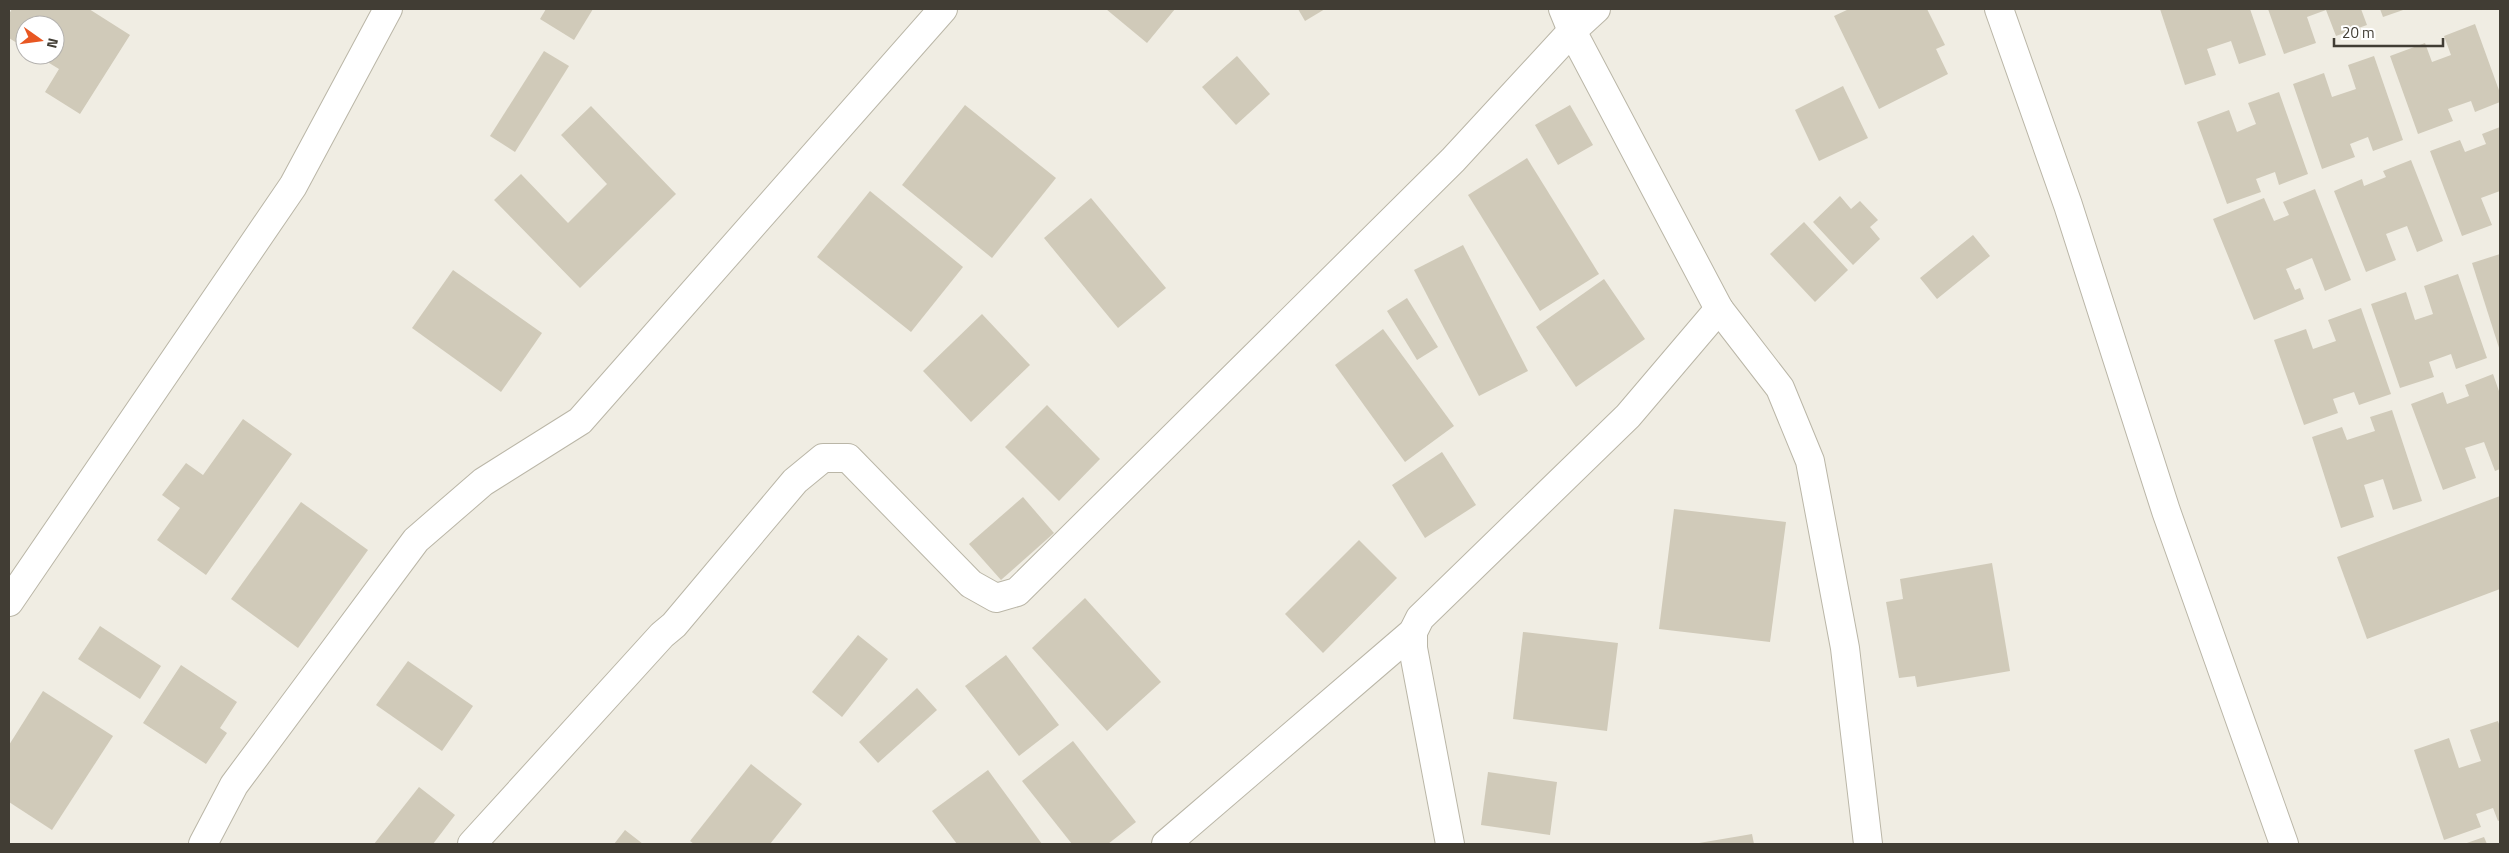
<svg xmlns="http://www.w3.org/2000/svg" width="2509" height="853" font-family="'Titillium Web',sans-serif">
  <rect width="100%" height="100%" fill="#f0ede3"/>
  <g fill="#d0cab9">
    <path d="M 12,9 L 89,9 L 130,35 L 80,114 L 45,92 L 59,69 L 36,55 L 55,55 L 55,25 L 25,25 L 25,48 L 9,38 L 9,14 Z"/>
    <path d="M 546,9 L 593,9 L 574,40 L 540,19 Z"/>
    <path d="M 1106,9 L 1175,9 L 1147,43 Z"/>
    <path d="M 1298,9 L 1325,9 L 1305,21 Z"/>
    <path d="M 1849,9 L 1927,9 L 1945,45 L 1936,49 L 1948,74 L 1879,109 L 1834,16 Z"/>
    <path d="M 2160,9 L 2250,9 L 2266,55 L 2239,64 L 2231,41 L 2207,49 L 2216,75 L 2185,85 Z"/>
    <path d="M 2268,9 L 2361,9 L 2367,25 L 2336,36 L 2326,10 L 2307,17 L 2316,43 L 2284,54 Z"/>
    <path d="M 2380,9 L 2406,9 L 2383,17 Z"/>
    <path d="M 2475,24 L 2500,93 L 2500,102 L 2475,112 L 2471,101 L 2448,109 L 2453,121 L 2418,134 L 2390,56 L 2425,43 L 2432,62 L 2451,55 L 2444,36 Z"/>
    <path d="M 544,51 L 569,66 L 515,152 L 490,136 Z"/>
    <path d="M 1237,56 L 1270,94 L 1236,125 L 1202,87 Z"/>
    <path d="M 2374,56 L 2403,140 L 2373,151 L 2368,137 L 2350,144 L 2355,157 L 2322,169 L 2293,84 L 2324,73 L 2332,97 L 2356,89 L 2348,65 Z"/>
    <path d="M 1843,86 L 1868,138 L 1819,161 L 1795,110 Z"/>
    <path d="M 2279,92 L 2308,174 L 2279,185 L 2275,172 L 2256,179 L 2261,192 L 2227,204 L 2197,122 L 2229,110 L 2237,132 L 2256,124 L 2248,103 Z"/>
    <path d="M 965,105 L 1056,178 L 992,258 L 902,185 Z"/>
    <path d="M 1570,105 L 1593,145 L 1558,165 L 1535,125 Z"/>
    <path d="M 591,106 L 676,194 L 580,288 L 494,200 L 521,174 L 568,223 L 607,184 L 561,135 Z"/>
    <path d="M 2500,127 L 2500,191 L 2481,198 L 2492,225 L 2462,236 L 2430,151 L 2460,140 L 2465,152 L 2486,144 L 2482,134 Z"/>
    <path d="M 1527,158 L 1599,274 L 1540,311 L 1468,195 Z"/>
    <path d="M 2411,160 L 2443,241 L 2417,252 L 2407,226 L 2386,234 L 2396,260 L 2366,272 L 2334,191 L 2362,179 L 2364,186 L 2386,177 L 2383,171 Z"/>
    <path d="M 2315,189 L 2351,280 L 2325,291 L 2312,258 L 2286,269 L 2295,290 L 2300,288 L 2304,299 L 2254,320 L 2213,219 L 2264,198 L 2274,221 L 2289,215 L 2283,202 Z"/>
    <path d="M 870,191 L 963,267 L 911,332 L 817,257 Z"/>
    <path d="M 1840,196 L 1851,209 L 1860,201 L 1878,220 L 1870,227 L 1880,239 L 1853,265 L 1813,222 Z"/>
    <path d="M 1091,198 L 1166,288 L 1118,328 L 1044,238 Z"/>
    <path d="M 1804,222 L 1848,270 L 1815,302 L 1770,254 Z"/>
    <path d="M 1973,235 L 1990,256 L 1937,299 L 1920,278 Z"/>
    <path d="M 1463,245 L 1528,371 L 1479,396 L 1414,270 Z"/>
    <path d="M 2500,254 L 2500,351 L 2472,263 Z"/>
    <path d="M 453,270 L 542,333 L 501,392 L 412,328 Z"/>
    <path d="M 2458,274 L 2487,358 L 2456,369 L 2451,354 L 2429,362 L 2434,377 L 2400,388 L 2371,304 L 2406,292 L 2415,320 L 2433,314 L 2424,286 Z"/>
    <path d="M 1604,279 L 1645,339 L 1576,387 L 1536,327 Z"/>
    <path d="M 1407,298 L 1438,347 L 1417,360 L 1387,311 Z"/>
    <path d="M 2361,308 L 2391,394 L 2359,405 L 2354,392 L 2333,399 L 2338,413 L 2304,425 L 2274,340 L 2306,329 L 2313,349 L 2336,341 L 2328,320 Z"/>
    <path d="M 982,314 L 1030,365 L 971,422 L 923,371 Z"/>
    <path d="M 1383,329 L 1454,426 L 1405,462 L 1335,365 Z"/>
    <path d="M 2493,374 L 2500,394 L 2500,469 L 2495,471 L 2484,442 L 2465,448 L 2476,478 L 2443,490 L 2411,404 L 2443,392 L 2447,404 L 2469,396 L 2465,385 Z"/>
    <path d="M 1047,405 L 1100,459 L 1059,501 L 1005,447 Z"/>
    <path d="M 2392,410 L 2422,501 L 2393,510 L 2383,479 L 2364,485 L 2374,517 L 2341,528 L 2312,437 L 2342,427 L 2347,440 L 2375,431 L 2370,417 Z"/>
    <path d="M 243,419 L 292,454 L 206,575 L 157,540 L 180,508 L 162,495 L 186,463 L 203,475 Z"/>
    <path d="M 1442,452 L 1476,505 L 1425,538 L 1392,485 Z"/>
    <path d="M 2500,496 L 2500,589 L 2367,639 L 2337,557 Z"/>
    <path d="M 1023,497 L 1054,533 L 1001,580 L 969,544 Z"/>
    <path d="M 301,502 L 368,550 L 298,648 L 231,599 Z"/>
    <path d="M 1674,509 L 1786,522 L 1770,642 L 1659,629 Z"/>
    <path d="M 1359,540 L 1397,578 L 1323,653 L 1285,614 Z"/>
    <path d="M 1992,563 L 2010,671 L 1917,687 L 1915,676 L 1899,678 L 1886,602 L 1903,599 L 1900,579 Z"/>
    <path d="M 1085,598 L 1161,682 L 1107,731 L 1032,648 Z"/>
    <path d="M 100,626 L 161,666 L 140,699 L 78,659 Z"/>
    <path d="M 1523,632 L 1618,643 L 1607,731 L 1513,719 Z"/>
    <path d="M 858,635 L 888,659 L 842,717 L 812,692 Z"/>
    <path d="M 1006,655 L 1059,725 L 1019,756 L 965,686 Z"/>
    <path d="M 408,661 L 473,706 L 442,751 L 376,705 Z"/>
    <path d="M 181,665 L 237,702 L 220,728 L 227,733 L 206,764 L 143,723 Z"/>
    <path d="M 917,688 L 937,710 L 878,763 L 859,742 Z"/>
    <path d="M 43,691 L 113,736 L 52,830 L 9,802 L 9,745 Z"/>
    <path d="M 2498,721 L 2500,727 L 2500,820 L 2498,821 L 2493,808 L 2476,814 L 2481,827 L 2444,840 L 2414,750 L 2449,738 L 2459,768 L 2481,761 L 2470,730 Z"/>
    <path d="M 1073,741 L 1136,822 L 1108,844 L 1072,844 L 1022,781 Z"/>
    <path d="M 751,764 L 802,804 L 770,844 L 694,844 L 690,841 Z"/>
    <path d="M 988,770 L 1042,844 L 957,844 L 932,811 Z"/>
    <path d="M 1488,772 L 1557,782 L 1550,835 L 1481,825 Z"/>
    <path d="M 419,787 L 455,815 L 433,844 L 374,844 Z"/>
    <path d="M 625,830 L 643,844 L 614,844 Z"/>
    <path d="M 1752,834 L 1754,844 L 1699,844 L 1699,843 Z"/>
    <path d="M 2484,837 L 2487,844 L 2464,844 Z"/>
  </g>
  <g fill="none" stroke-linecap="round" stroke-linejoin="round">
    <g stroke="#bab6a7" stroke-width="30">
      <g id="street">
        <path d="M 1563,9 L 1572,31 L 1719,309 L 1780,388 L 1810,461 L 1845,648 L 1868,844"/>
        <path d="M 1999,9 L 2068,205 L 2166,511 L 2284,844"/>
        <path d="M 9,602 L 293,186 L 388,9"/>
        <path d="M 1413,632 L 1413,648 L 1450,844"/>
        <path d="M 203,844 L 234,785 L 416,540 L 483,482 L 580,421 L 943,9"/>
        <path d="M 472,844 L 662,635 L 674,625 L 795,481 L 823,458 L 848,458 L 971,584 L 996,598 L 1017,592 L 1453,160 L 1572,31 L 1596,9"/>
        <path d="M 1166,844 L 1413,632 L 1420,618 L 1628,416 L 1719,309"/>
      </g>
    </g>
    <use href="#street" stroke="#fff" stroke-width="28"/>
  </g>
  <rect width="2509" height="853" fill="none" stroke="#413d34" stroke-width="20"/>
  <g transform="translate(40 40) rotate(104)"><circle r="24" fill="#ffffff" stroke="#b3b1ae"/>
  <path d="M0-4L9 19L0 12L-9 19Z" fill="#e85722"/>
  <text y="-8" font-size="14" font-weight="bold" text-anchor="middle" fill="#413d34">N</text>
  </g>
  <path d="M2334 38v8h109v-8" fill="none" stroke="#413d34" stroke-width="2.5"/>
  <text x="2342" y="38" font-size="15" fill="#413d34" stroke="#ffffff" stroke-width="4" paint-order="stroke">20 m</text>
</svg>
